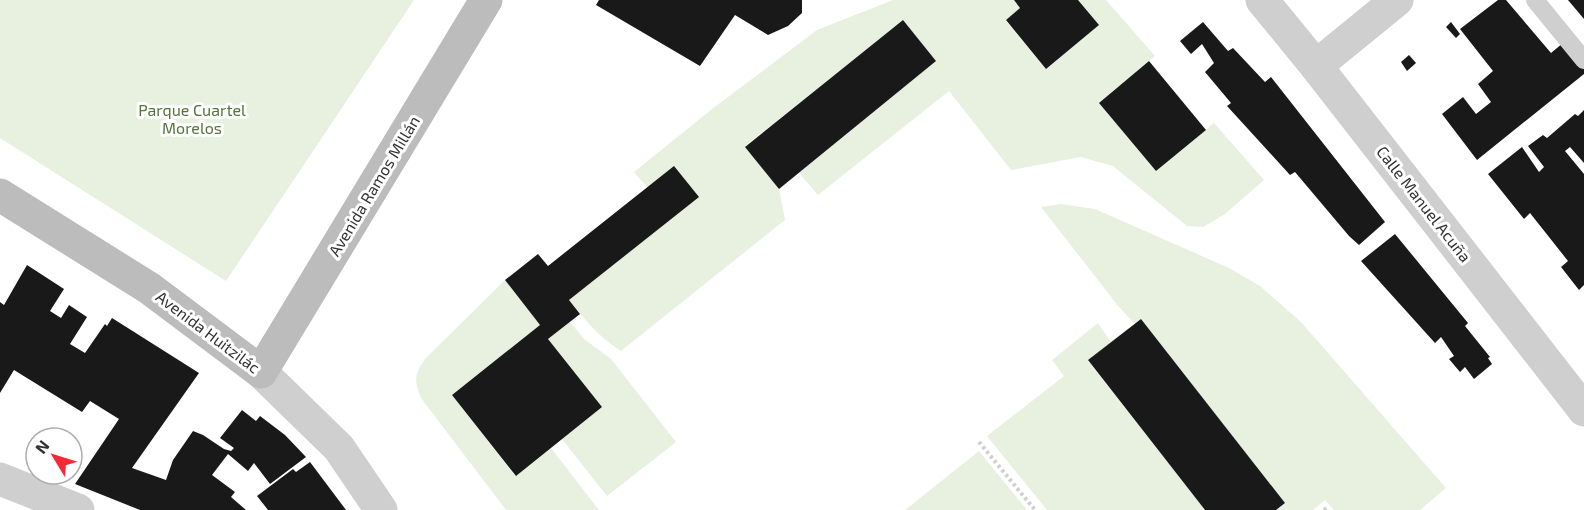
<svg xmlns="http://www.w3.org/2000/svg" width="1584" height="510" font-family="'Exo 2',sans-serif">
  <rect width="100%" height="100%" fill="#fff"/>
  <g fill="#e8f0e0">
    <path d="M 0,0 L 414,0 L 226,281 L 0,138 Z"/>
    <path d="M 893,0 L 1014,0 L 1020,8 L 1006,21 L 1046,69 L 1099,25 L 1078,0 L 1106,0 L 1155,56 L 1099,103 L 1156,171 L 1214,123 L 1264,180 L 1225,214 L 1203,227 L 1187,226 L 1113,166 L 1081,157 L 1011,170 L 949,91 L 818,195 L 799,173 L 936,61 L 903,20 L 745,146 L 779,189 L 785,220 L 621,351 C 600,338 584,319 569,300 L 698,197 L 674,167 L 648,188 L 634,172 L 712,109 L 817,30 Z"/>
    <path d="M 1061,204 L 1095,209 L 1229,268 L 1260,286 L 1301,322 L 1446,488 L 1420,510 L 1334,510 L 1325,500 L 1313,510 L 1276,510 L 1285,503 L 1141,319 L 1135,324 L 1119,307 L 1041,207 Z"/>
    <path d="M 505,280 L 540,325 L 452,395 L 515,476 L 551,448 L 599,510 L 506,510 L 421,398 C 414,380 414,375 425,359 Z"/>
    <path d="M 570,322 L 584,339 L 611,359 L 676,442 L 607,496 L 562,439 L 602,407 L 548,339 Z"/>
    <path d="M 1098,323 L 1111,342 L 1088,361 L 1205,510 L 1047,510 L 987,436 L 1064,376 L 1052,360 Z"/>
    <path d="M 979,451 L 1027,510 L 905,510 Z"/>
  </g>
  <g fill="#191919">
    <path d="M 599,0 L 802,0 L 802,13 L 788,26 L 768,35 L 735,15 L 700,66 L 596,5 Z"/>
    <path d="M 1014,0 L 1078,0 L 1099,25 L 1046,69 L 1006,20 L 1020,8 Z"/>
    <path d="M 1498,0 L 1506,0 L 1551,53 L 1563,43 L 1584,68 L 1584,74 L 1477,160 L 1442,114 L 1463,97 L 1476,114 L 1491,102 L 1478,84 L 1493,71 L 1460,29 Z"/>
    <path d="M 1568,0 L 1584,0 L 1584,19 Z"/>
    <path d="M 903,20 L 936,61 L 779,189 L 745,147 Z"/>
    <path d="M 1203,22 L 1228,51 L 1233,48 L 1265,82 L 1271,77 L 1385,222 L 1359,245 L 1349,236 L 1295,172 L 1290,175 L 1227,106 L 1231,103 L 1205,72 L 1214,63 L 1202,44 L 1191,54 L 1180,41 Z"/>
    <path d="M 1451,22 L 1460,34 L 1456,38 L 1446,27 Z"/>
    <path d="M 1409,55 L 1416,63 L 1407,71 L 1401,62 Z"/>
    <path d="M 1149,61 L 1206,130 L 1156,171 L 1099,103 Z"/>
    <path d="M 1584,110 L 1584,163 L 1570,147 L 1565,151 L 1584,174 L 1584,285 L 1579,290 L 1561,267 L 1568,261 L 1530,213 L 1524,219 L 1488,174 L 1522,147 L 1539,172 L 1544,167 L 1528,146 L 1543,135 L 1547,138 L 1575,114 L 1578,116 Z"/>
    <path d="M 674,166 L 699,197 L 569,300 L 580,314 L 548,339 L 602,407 L 516,476 L 452,395 L 540,325 L 505,280 L 538,254 L 548,266 Z"/>
    <path d="M 1395,234 L 1468,323 L 1465,326 L 1490,357 L 1488,358 L 1492,364 L 1474,379 L 1465,367 L 1460,372 L 1449,359 L 1454,356 L 1441,337 L 1435,343 L 1361,261 Z"/>
    <path d="M 27,265 L 64,289 L 50,311 L 61,318 L 69,305 L 87,317 L 70,344 L 85,353 L 105,324 L 107,326 L 112,318 L 199,373 L 132,468 L 166,480 L 173,460 L 193,431 L 203,435 L 224,449 L 231,451 L 234,448 L 220,438 L 242,410 L 256,421 L 260,416 L 285,435 L 306,457 L 270,484 L 254,463 L 248,471 L 228,454 L 212,475 L 235,492 L 231,497 L 246,510 L 140,510 L 75,484 L 119,419 L 90,401 L 82,412 L 14,370 L 0,393 L 0,302 L 4,305 Z"/>
    <path d="M 1141,319 L 1285,503 L 1276,510 L 1205,510 L 1088,360 Z"/>
    <path d="M 310,462 L 346,510 L 268,510 L 257,496 L 293,469 L 296,472 Z"/>
  </g>
  <g fill="none" stroke-linecap="round" stroke-linejoin="round">
    <g stroke="#cfcfcf" stroke-width="4" stroke-dasharray="3 3" stroke-linecap="butt">
      <path d="M 979,442 L 1035,510"/>
      <path d="M 1324,510 L 1328,507"/>
    </g>
    <path stroke="#cfcfcf" stroke-width="18" d="M 1535,0 L 1584,60"/>
    <g stroke="#cfcfcf" stroke-width="33">
      <path d="M 1262,0 L 1316,66 L 1584,410"/>
      <path d="M 1316,66 L 1397,0"/>
      <path d="M 0,479 L 78,510"/>
    </g>
    <path stroke="#cfcfcf" stroke-width="33" d="M 261,372 L 339,448 L 381,510"/>
    <path stroke="#bcbcbc" stroke-width="33" d="M 0,195 L 149,288 L 261,372 L 486,0"/>
  </g>
  <g text-anchor="middle" stroke-width="6" stroke-linejoin="round" paint-order="stroke">
    <g font-size="16" fill="#54733b" stroke="#fff">
      <text x="192" y="116">Parque Cuartel<tspan x="192" dy="18">Morelos</tspan></text>
    </g>
    <g font-size="16" fill="#323232" stroke="#fff">
      <text transform="translate(374 186) rotate(-59)" y="6">Avenida Ramos Millán</text>
      <text transform="translate(1424 204) rotate(52)" y="6">Calle Manuel Acuña</text>
      <text transform="translate(208 332) rotate(37)" y="6">Avenida Huitzilác</text>
    </g>
  </g>
  <g transform="translate(54 456) rotate(308)"><circle r="28" fill="#ffffff" stroke="#adadad" stroke-width="1.5"/>
  <path d="M0-4.5L10 22L0 15L-10 22Z" fill="#f42935"/>
  <text y="-9" font-size="16" font-weight="bold" text-anchor="middle" fill="#323232">N</text>
  </g>
</svg>
